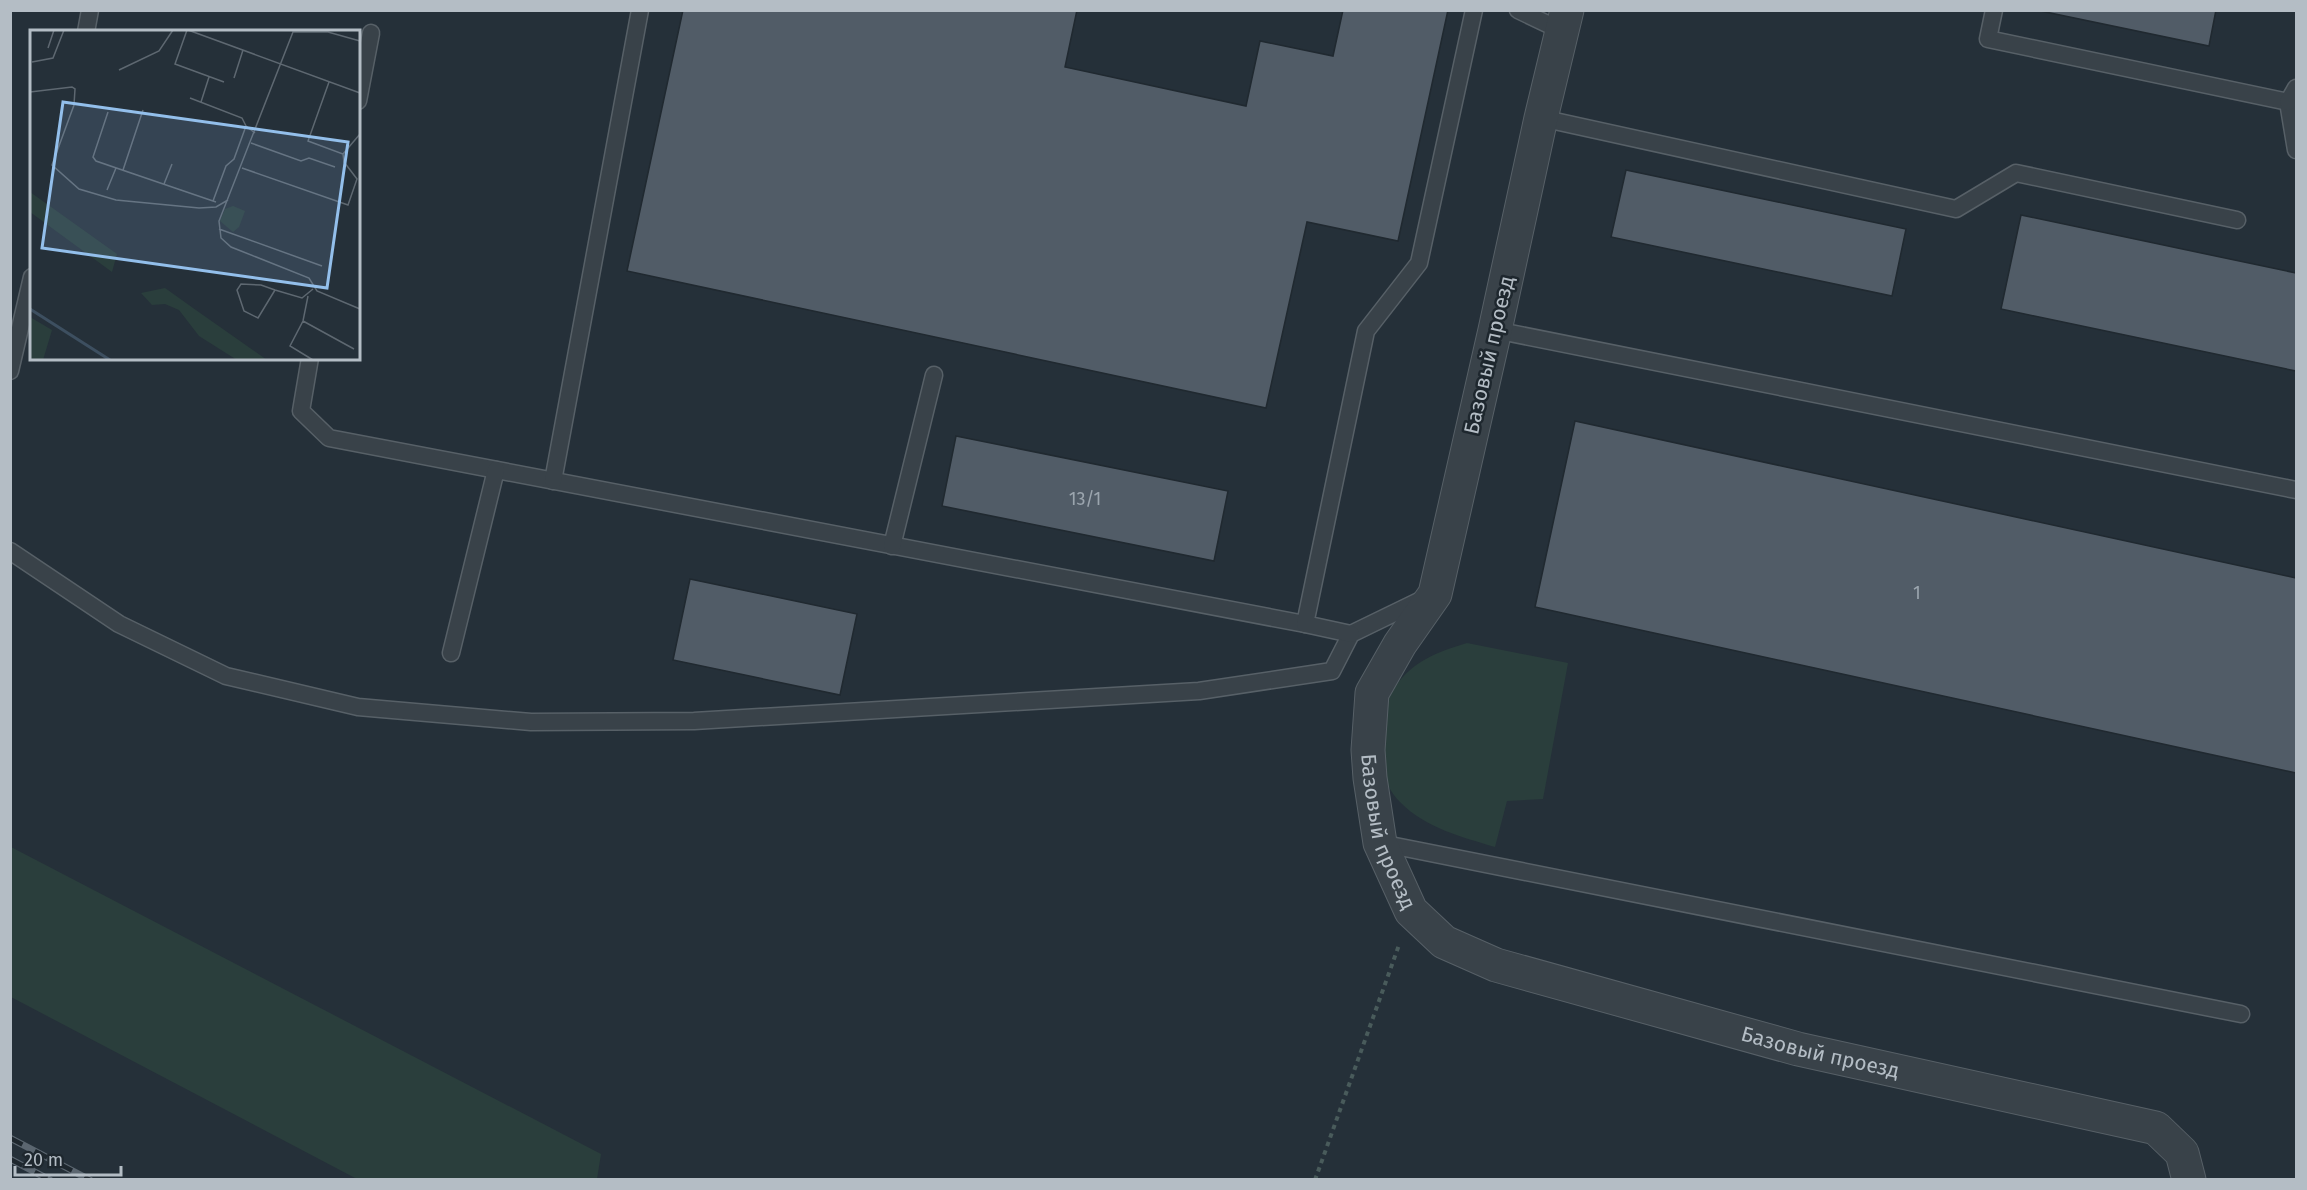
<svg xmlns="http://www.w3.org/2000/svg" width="2307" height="1190" font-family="'Fira Sans',sans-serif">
  <rect width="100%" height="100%" fill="#253039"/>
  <g fill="#2a3e3c">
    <path d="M 1467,643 L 1568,663 L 1543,799 L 1507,801 L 1495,847 C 1462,837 1426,828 1401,803 C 1385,788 1382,769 1382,749 C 1382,737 1381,724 1383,712 C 1384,703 1390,695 1395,687 C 1413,661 1437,652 1467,643 Z"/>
    <path d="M 11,847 L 601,1154 L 597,1179 L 357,1179 L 11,997 Z"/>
  </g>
  <g fill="#515c67" stroke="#202930" stroke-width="1.5">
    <path d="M 683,10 L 1077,10 L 1065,67 L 1246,106 L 1260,41 L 1333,56 L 1343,10 L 1448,10 L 1398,241 L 1307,222 L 1266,408 L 627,271 Z"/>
    <path d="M 2036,10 L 2216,10 L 2209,46 Z"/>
    <path d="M 1626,170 L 1906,229 L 1892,296 L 1611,237 Z"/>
    <path d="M 2021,215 L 2296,273 L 2296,371 L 2001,309 Z"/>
    <path d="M 1575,421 L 2296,578 L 2296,773 L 1535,607 Z"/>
    <path d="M 956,436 L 1228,491 L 1214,561 L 942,506 Z"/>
    <path d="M 690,579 L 857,614 L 840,695 L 673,660 Z"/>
  </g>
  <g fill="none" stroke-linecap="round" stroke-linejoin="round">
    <g stroke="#576067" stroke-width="19">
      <g id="service">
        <path d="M 1518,10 L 1562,31"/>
        <path d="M 1994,10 L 1988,39 L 2288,102 L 2296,150"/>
        <path d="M 86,32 L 90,10"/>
        <path d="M 358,101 L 371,33"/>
        <path d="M 2288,102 L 2296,88"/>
        <path d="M 1541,118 L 1956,209 L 2016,173 L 2237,220"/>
        <path d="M 1495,330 L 2296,490"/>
        <path d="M 310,358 L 301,411 L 329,438 L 1305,624"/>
        <path d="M 10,371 L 32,277"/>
        <path d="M 553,481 L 640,10"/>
        <path d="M 892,546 L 934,375"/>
        <path d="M 10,551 L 119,624 L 226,676 L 358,707 L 531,722 L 694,721 L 1199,691 L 1332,671 L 1351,634 L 1423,599"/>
        <path d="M 1351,634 L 1305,624 L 1366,331 L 1419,263 L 1474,10"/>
        <path d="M 451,653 L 496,470"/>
        <path d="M 1380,843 L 2241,1014"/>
      </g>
    </g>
    <g stroke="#576067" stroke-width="35">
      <g id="minor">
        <path id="s1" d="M 1567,10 L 1541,118 L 1495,330 L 1435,594 L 1400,644 L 1372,693 L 1368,750 L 1370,778 L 1380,843 L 1411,911 L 1444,942 L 1496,965 L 1798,1049 L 2156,1128 L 2182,1153 L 2189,1180"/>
      </g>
    </g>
    <path stroke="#495b5b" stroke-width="4" stroke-dasharray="4.5 4.5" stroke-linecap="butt" d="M 1315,1180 L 1399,945"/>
    <use href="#service" stroke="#394249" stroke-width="16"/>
    <use href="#minor" stroke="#394249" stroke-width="33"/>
    <g stroke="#5b6670" stroke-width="7">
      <g id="rail">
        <path d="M 10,1138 L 90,1180"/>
        <path d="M 10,1159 L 50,1180"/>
      </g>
    </g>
    <use href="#rail" stroke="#1e272e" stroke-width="4.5" stroke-dasharray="14" stroke-linecap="butt"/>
  </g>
  <g text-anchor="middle" stroke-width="5" stroke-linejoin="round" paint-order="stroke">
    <g font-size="18" fill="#9ba5ae">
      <text x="1085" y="505">13/1</text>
      <text x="1917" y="599">1</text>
    </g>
    <g font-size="21" fill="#b4bdc5" stroke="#1e272e">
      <text transform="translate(1489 355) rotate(-77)" y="7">Базовый проезд</text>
      <text dy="7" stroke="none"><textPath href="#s1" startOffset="858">Базовый проезд</textPath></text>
      <text dy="7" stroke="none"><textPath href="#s1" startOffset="1380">Базовый проезд</textPath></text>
    </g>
  </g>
  <g transform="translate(30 30)">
    <rect width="330" height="330" fill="#253039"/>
    <path d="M 0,162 L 87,224 L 82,242 L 0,182 ZM 203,176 L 215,181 L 209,197 L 203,202 L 190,191 L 195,179 ZM 135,258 L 163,278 L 237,330 L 207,330 L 169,306 L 149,280 L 135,274 L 122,275 L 111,263 ZM 0,287 L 22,300 L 13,330 L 0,330 Z" fill="#2a3e3c"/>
    <path fill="none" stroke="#3d4f60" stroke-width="3" d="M 0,279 L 80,330"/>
    <path fill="none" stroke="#5e6871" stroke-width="1.5" d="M 157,0 L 145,34 L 194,52M 158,0 L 330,63M 330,11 L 298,2 L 263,2 L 189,191 L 191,208 L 201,217 L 279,248 L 287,261 L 330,279M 18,18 L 24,0M 2,32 L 23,28 L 34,0M 89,40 L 129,21 L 143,0M 204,48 L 213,20M 0,62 L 42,57 L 45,59 L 44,75 L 22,135 L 49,159 L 86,170 L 169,178 L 186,177 L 198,170M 160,68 L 212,88 L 216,96M 171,72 L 179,47M 78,82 L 63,127 L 66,131 L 183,171M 221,113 L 271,131 L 279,128 L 305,137M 313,124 L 330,104M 212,138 L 318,175 L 327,149 L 314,132 L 313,124 L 278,111 L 299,52M 93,140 L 113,80M 134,154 L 142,134M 77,160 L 86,138M 186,172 L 183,171 L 196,136 L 204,129 L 216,96 L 225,103M 189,199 L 292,236M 245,260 L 228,288 L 214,281 L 207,260 L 211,254 L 231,255 L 245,260 L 272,268 L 283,259M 278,266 L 273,291 L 260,316 L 283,330M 273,291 L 324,319"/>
    <path fill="#93bfeb" fill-opacity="0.15" stroke="#93bfeb" stroke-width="3" d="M 33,72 L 318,112 L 297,258 L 12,218 Z"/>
    <rect width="330" height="330" fill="none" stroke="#b4bdc5" stroke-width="3"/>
  </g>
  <rect width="2307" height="1190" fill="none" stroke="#b4bdc5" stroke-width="24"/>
  <path d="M15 1166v9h106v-9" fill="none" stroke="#b4bdc5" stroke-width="3"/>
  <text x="24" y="1166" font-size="18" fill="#b4bdc5" stroke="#1e272e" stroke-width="4.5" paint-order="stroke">20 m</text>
</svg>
